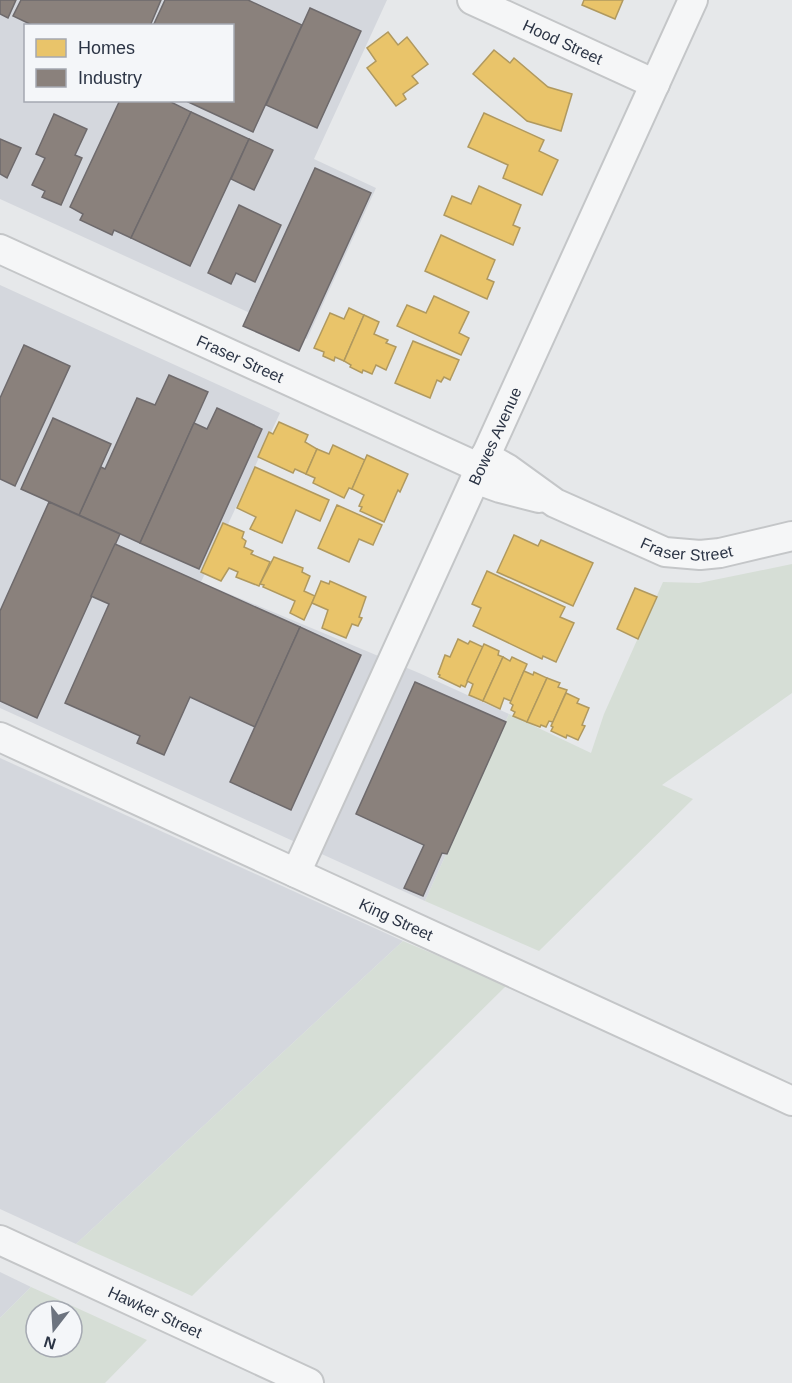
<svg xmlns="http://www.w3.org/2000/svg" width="792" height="1383" font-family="Helvetica,sans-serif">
  <rect width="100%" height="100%" fill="#e6e8ea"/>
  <g fill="#d4d7dd" fill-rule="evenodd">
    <path d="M 0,0 L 387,0 L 314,159 L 376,188 L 307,339 L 0,199 ZM 26,26 L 232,26 L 232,100 L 26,100 Z"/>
    <path d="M 0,285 L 280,413 L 201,582 L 419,673 L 509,714 L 425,901 L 0,708 Z"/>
    <path d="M 0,758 L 403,941 L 76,1244 L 0,1209 Z"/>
    <path d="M 0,1272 L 31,1287 L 0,1318 Z"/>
  </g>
  <g fill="#d6ded6" fill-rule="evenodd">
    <path d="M 792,564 L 792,693 L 662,785 L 693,799 L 539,951 L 425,901 L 509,714 L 591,753 L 604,714 L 663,582 L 699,583 Z"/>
    <path d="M 403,941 L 507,985 L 192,1296 L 76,1244 Z"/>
    <path d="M 31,1287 L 147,1340 L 105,1383 L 0,1383 L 0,1318 ZM 36,1311 L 72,1311 L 72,1347 L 36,1347 Z"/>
  </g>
  <g fill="#e9c46a" stroke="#b0995f" stroke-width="1.5">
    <path d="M 584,0 L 623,0 L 615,19 L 582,5 Z"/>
    <path d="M 388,32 L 398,45 L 407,37 L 428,64 L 412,76 L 418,83 L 403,94 L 406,99 L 396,106 L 367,68 L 376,61 L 367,48 Z"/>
    <path d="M 494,50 L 510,63 L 514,58 L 548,87 L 572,94 L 561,131 L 527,121 L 473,74 Z"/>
    <path d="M 484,113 L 544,140 L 539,151 L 558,160 L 542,195 L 503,178 L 508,165 L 468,147 Z"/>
    <path d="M 479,186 L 521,205 L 513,225 L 520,228 L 513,245 L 444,215 L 452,196 L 471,204 Z"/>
    <path d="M 441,235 L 495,260 L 487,279 L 494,282 L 487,299 L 425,271 Z"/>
    <path d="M 434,296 L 469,312 L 459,333 L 469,338 L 461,355 L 397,326 L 407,305 L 426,313 Z"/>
    <path d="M 349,308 L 364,315 L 344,361 L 335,357 L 334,361 L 323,356 L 324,352 L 314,348 L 330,313 L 344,319 Z"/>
    <path d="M 364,315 L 379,322 L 374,334 L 388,340 L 386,343 L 396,347 L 386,370 L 376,365 L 372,374 L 363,370 L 362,373 L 350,367 L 351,365 L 344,361 Z"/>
    <path d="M 413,341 L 459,360 L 450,380 L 444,377 L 441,382 L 437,380 L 430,398 L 395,383 Z"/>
    <path d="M 279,422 L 308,435 L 305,442 L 317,449 L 306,474 L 295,469 L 293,473 L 258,457 L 269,432 L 273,434 Z"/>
    <path d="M 333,445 L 365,460 L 352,489 L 349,488 L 344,498 L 313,483 L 315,478 L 306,474 L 317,449 L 329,454 Z"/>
    <path d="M 367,455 L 408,474 L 400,492 L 398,490 L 384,522 L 360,511 L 362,507 L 359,506 L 364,495 L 352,489 Z"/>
    <path d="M 255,467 L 329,500 L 320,521 L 296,510 L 282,543 L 250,529 L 256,517 L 237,508 Z"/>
    <path d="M 337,505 L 382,525 L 373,545 L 359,539 L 349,562 L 318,548 Z"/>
    <path d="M 223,523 L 244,532 L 242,538 L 246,541 L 244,547 L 253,551 L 251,554 L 270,562 L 259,586 L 236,577 L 238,572 L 229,568 L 221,581 L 201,572 Z"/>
    <path d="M 514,535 L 538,546 L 541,540 L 593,563 L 573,606 L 497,572 Z"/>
    <path d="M 274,557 L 303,568 L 302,572 L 310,576 L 304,591 L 315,596 L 304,620 L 290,613 L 295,601 L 263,587 L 264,585 L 260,584 Z"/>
    <path d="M 487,571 L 565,607 L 560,617 L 574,623 L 556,662 L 543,656 L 542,659 L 473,626 L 481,608 L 472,604 Z"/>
    <path d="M 321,581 L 329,584 L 330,581 L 366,597 L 359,617 L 362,618 L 358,626 L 352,624 L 346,638 L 322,628 L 328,610 L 312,603 Z"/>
    <path d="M 635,588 L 657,597 L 638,639 L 617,629 Z"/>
    <path d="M 458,639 L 468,644 L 470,641 L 483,647 L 465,687 L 461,685 L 460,687 L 439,677 L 440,675 L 438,674 L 445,655 L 450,657 Z"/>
    <path d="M 484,644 L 499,651 L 498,655 L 503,657 L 483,701 L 469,695 L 473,684 L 467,681 Z"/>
    <path d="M 503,657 L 510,661 L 512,657 L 527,664 L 511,701 L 504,698 L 500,709 L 483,701 Z"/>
    <path d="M 524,671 L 533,675 L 534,672 L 547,678 L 527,722 L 513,716 L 515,712 L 511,710 L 513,705 L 510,703 Z"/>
    <path d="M 547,678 L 560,683 L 558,687 L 567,690 L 553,722 L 549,721 L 546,727 L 541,725 L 540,727 L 527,722 Z"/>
    <path d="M 566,693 L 579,699 L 577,703 L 589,708 L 582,725 L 585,726 L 578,740 L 567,735 L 566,738 L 551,731 L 553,727 L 551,726 Z"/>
  </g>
  <g fill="#8a817c" stroke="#6e6a6c" stroke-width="1.5">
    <path d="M 0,0 L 16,0 L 8,18 L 0,14 Z"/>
    <path d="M 21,0 L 161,0 L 150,26 L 34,26 L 13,16 Z"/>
    <path d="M 165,0 L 248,0 L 302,25 L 253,132 L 184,100 L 232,100 L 232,26 L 153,26 Z"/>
    <path d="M 310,8 L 361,31 L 317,128 L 266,105 Z"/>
    <path d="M 120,100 L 167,100 L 191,112 L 131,238 L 114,230 L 112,235 L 80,220 L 83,214 L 70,207 Z"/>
    <path d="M 191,112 L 249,139 L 190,266 L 131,238 Z"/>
    <path d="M 54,114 L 87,129 L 75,155 L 82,158 L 61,205 L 42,197 L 45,191 L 32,185 L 45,158 L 36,154 Z"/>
    <path d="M 0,139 L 21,148 L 7,178 L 0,174 Z"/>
    <path d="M 249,139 L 273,150 L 254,190 L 231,179 Z"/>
    <path d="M 315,168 L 371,193 L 299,351 L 243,326 Z"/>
    <path d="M 239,205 L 281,225 L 255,282 L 236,273 L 231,284 L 208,273 Z"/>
    <path d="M 24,345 L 70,366 L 15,486 L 0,479 L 0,398 Z"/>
    <path d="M 169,375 L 208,392 L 140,543 L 79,515 L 101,467 L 105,469 L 137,398 L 155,405 Z"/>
    <path d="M 217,408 L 262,429 L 199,569 L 140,543 L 194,423 L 207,429 Z"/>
    <path d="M 53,418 L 111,444 L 79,515 L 21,489 Z"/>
    <path d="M 49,502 L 120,534 L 37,718 L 0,701 L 0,611 Z"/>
    <path d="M 115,544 L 300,627 L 255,727 L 190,697 L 164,755 L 137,743 L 140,736 L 65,703 L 109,604 L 91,596 Z"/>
    <path d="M 300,627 L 361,655 L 291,810 L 230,782 Z"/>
    <path d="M 415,682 L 506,722 L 447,854 L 442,853 L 423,896 L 404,888 L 424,845 L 356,814 Z"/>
  </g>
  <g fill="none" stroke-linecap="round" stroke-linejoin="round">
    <g stroke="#c4c6c8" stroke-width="32">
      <g id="street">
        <path id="s1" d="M 472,0 L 655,84"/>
        <path id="s2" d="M 0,249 L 480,468"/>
        <path id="s3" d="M 485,456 L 508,469 L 555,503 L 665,552 L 700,555 L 720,553 L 792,536"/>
        <path d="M 475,479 L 500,488 L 539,498"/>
        <path id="s4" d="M 0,737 L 792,1101"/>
        <path id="s5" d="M 296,873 L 693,0"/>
        <path id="s6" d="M 0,1240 L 309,1383"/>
      </g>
    </g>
    <use href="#street" stroke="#f5f6f7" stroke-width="28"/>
  </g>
  <g text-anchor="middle" stroke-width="6" stroke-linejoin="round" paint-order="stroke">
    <g font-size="16" fill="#2b3445" stroke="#f4f6f9">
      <text dy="6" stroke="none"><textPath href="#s1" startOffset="100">Hood Street</textPath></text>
      <text dy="6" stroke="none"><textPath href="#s2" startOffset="264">Fraser Street</textPath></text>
      <text dy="6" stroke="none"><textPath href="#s5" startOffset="480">Bowes Avenue</textPath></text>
      <text dy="6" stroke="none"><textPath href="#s3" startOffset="226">Fraser Street</textPath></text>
      <text dy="6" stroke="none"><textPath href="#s4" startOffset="436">King Street</textPath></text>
      <text dy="6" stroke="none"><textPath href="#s6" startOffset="171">Hawker Street</textPath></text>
    </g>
  </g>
  <rect x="24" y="24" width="210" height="78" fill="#f4f6f9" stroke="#a4a8b1" stroke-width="1.5"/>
  <rect x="36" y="39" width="30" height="18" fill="#e9c46a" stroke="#a4a8b1" stroke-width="1.5"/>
  <text x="78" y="54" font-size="18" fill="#2b3445">Homes</text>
  <rect x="36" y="69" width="30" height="18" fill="#8a817c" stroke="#a4a8b1" stroke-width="1.5"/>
  <text x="78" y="84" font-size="18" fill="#2b3445">Industry</text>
  <g transform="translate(54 1329) rotate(197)"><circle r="28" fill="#f4f6f9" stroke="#a4a8b1" stroke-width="1.5"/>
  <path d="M0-4.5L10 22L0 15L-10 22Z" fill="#6c737f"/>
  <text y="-9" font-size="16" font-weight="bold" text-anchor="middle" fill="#2b3445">N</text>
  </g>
</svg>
